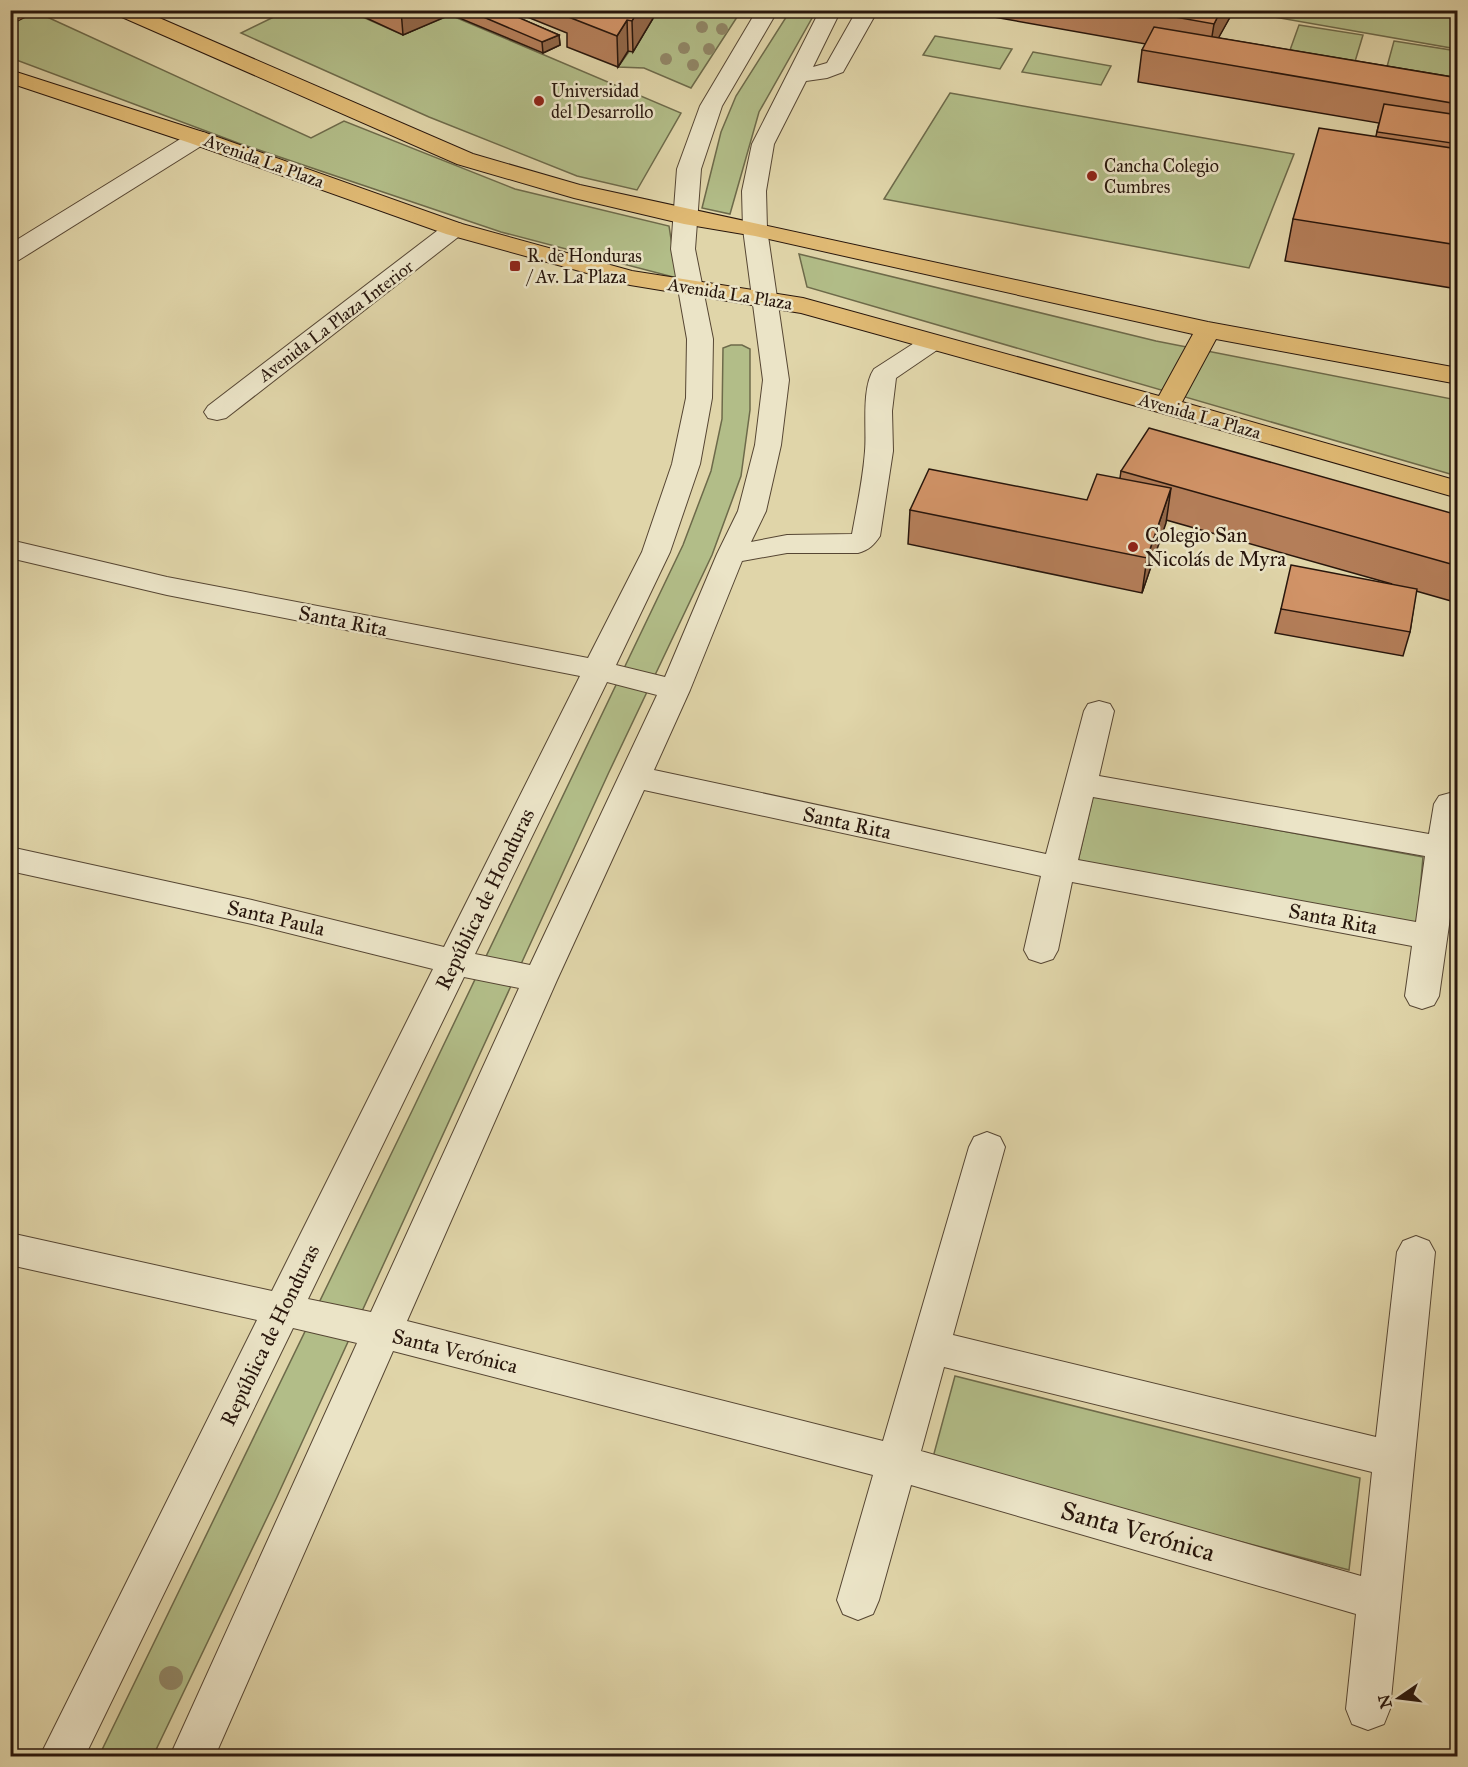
<svg xmlns="http://www.w3.org/2000/svg" width="1468" height="1767" font-family="'IM FELL Great Primer',serif">
  <rect width="100%" height="100%" fill="#e0d5a9"/>
  <filter id="stains"><feTurbulence type="fractalNoise" baseFrequency=".00333" numOctaves="4"/><feColorMatrix values="0 0 0 0 .2 0 0 0 0 .09 0 0 0 0 .02 0 0 0 .5 -.17"/></filter>
  <radialGradient id="worn" r=".72"><stop offset=".6" stop-color="#630" stop-opacity="0"/><stop offset="1" stop-color="#630" stop-opacity=".3"/></radialGradient>
  <g fill="#b2bd88" stroke="#6d6a4a" stroke-width="1.5">
    <path d="M 34,11 L 311,138 L 344,121 L 515,189 L 669,226 L 677,278 L 501,232 L 238,143 L 11,58 L 11,25 Z"/>
    <path d="M 286,11 L 349,11 L 403,35 L 450,15 L 681,113 L 637,190 L 577,176 L 429,117 L 241,33 Z"/>
    <path d="M 658,11 L 741,11 L 691,88 L 644,68 L 618,67 Z"/>
    <path d="M 790,11 L 816,11 L 759,112 L 730,214 L 702,208 L 721,132 L 736,96 Z"/>
    <path d="M 1277,11 L 1457,11 L 1457,49 L 1274,17 Z"/>
    <path d="M 1299,25 L 1363,35 L 1347,88 L 1280,78 Z"/>
    <path d="M 935,36 L 1012,49 L 1000,69 L 923,55 Z"/>
    <path d="M 1394,41 L 1457,51 L 1457,64 L 1448,106 L 1379,96 Z"/>
    <path d="M 1033,52 L 1111,66 L 1101,85 L 1022,72 Z"/>
    <path d="M 950,93 L 1294,154 L 1249,268 L 884,199 Z"/>
    <path d="M 799,254 L 1156,341 L 1457,400 L 1457,476 L 807,287 Z"/>
    <path d="M 731,345 L 742,345 L 750,349 L 750,410 L 741,476 L 712,555 L 609,772 L 276,1499 L 153,1756 L 99,1756 L 412,1111 L 683,545 L 711,471 L 722,419 L 723,348 Z"/>
    <path d="M 1093,796 L 1423,857 L 1417,925 L 1078,861 Z"/>
    <path d="M 955,1376 L 1360,1478 L 1349,1570 L 932,1461 Z"/>
  </g>
  <g fill="none" stroke-linecap="round" stroke-linejoin="round">
    <g stroke="#564633" stroke-width="2">
      <g id="minor">
        <path d="M 757,10 L 778,10 L 722,106 L 701,169 L 695,249 L 713,339 L 712,398 L 700,464 L 670,552 L 616,665 L 665,677 L 717,554 L 738,511 L 755,445 L 763,380 L 743,229 L 742,191 L 752,144 L 820,10 L 841,10 L 813,67 L 827,63 L 857,10 L 878,10 L 843,72 L 827,78 L 806,81 L 774,144 L 766,191 L 767,229 L 789,380 L 781,445 L 766,511 L 751,542 L 787,535 L 852,534 C 857,506 863,479 865,451 C 867,429 861,388 874,369 L 922,338 L 931,335 L 940,338 L 944,343 L 940,348 L 896,378 L 892,411 L 893,451 L 880,536 C 874,545 869,550 858,553 L 787,553 L 742,561 L 690,690 L 654,770 L 1046,854 L 1084,711 L 1088,704 L 1099,701 L 1110,704 L 1114,711 L 1099,776 L 1429,834 L 1434,804 L 1439,796 L 1450,793 L 1458,795 L 1458,861 L 1439,996 L 1434,1005 L 1422,1009 L 1410,1005 L 1405,996 L 1412,946 L 1072,882 L 1058,950 L 1053,959 L 1041,963 L 1029,959 L 1024,950 L 1041,876 L 644,790 L 557,980 L 407,1321 L 883,1441 L 969,1147 L 974,1137 L 987,1132 L 1000,1137 L 1005,1147 L 953,1335 L 1376,1437 L 1397,1252 L 1403,1241 L 1416,1236 L 1429,1241 L 1435,1252 L 1390,1709 L 1384,1724 L 1368,1730 L 1352,1724 L 1346,1709 L 1356,1614 L 911,1485 L 879,1600 L 873,1614 L 858,1620 L 843,1614 L 837,1600 L 873,1475 L 393,1351 L 215,1756 L 170,1756 L 357,1343 L 293,1328 L 85,1756 L 40,1756 L 257,1320 L 10,1265 L 10,1233 L 272,1291 L 433,969 L 252,924 L 10,871 L 10,847 L 252,900 L 444,947 L 580,676 L 167,595 L 10,558 L 10,540 L 167,577 L 588,658 L 642,552 L 672,464 L 686,398 L 687,339 L 671,249 L 677,169 L 700,106 ZM 607,682 L 657,695 L 530,965 L 475,954 ZM 1093,797 L 1425,856 L 1416,922 L 1078,860 ZM 464,977 L 519,988 L 371,1312 L 308,1299 ZM 944,1367 L 1372,1472 L 1361,1576 L 921,1451 Z"/>
        <path d="M 198,131 L 206,133 L 209,138 L 206,143 L 19,260 L 10,262 L 10,244 L 190,133 Z"/>
        <path d="M 454,222 L 462,224 L 466,229 L 462,234 L 226,418 L 217,420 L 208,418 L 204,412 L 208,406 L 446,224 Z"/>
      </g>
    </g>
    <g stroke="#28160c" stroke-width="2">
      <g id="major">
        <path d="M 10,10 L 34,10 L 31,14 L 10,24 Z"/>
        <path d="M 112,10 L 141,10 L 473,154 L 580,185 L 1208,322 L 1458,368 L 1458,384 L 1216,339 L 1182,402 L 1458,481 L 1458,498 L 1158,412 L 801,313 L 630,285 L 446,234 L 190,143 L 10,83 L 10,70 L 206,133 L 462,224 L 632,271 L 803,298 L 1159,396 L 1193,334 L 755,236 L 684,224 L 574,198 L 457,164 L 115,14 Z"/>
      </g>
    </g>
    <use href="#minor" fill="#ebe4c7" fill-rule="evenodd"/>
    <use href="#major" fill="#e0ba74" fill-rule="evenodd"/>
  </g>
  <g fill="#918767">
    <circle cx="702" cy="27" r="6"/>
    <circle cx="722" cy="29" r="6"/>
    <circle cx="684" cy="48" r="6"/>
    <circle cx="709" cy="49" r="6"/>
    <circle cx="666" cy="59" r="6"/>
    <circle cx="693" cy="65" r="6"/>
    <circle cx="171" cy="1678" r="12"/>
  </g>
  <g fill="#b47e59" stroke="#28160c" stroke-width="1.5">
    <path d="M 349,10 L 501,10 L 559,35 L 560,45 L 543,53 L 450,14 L 403,35 Z"/>
    <path d="M 510,10 L 658,10 L 633,52 L 628,51 L 618,67 L 567,47 L 567,33 Z"/>
    <path d="M 954,10 L 1234,10 L 1218,38 L 1458,78 L 1458,289 L 1285,261 L 1293,219 L 1376,136 L 1379,123 L 1138,82 L 1142,50 L 1146,44 Z"/>
    <path d="M 1121,471 L 1458,515 L 1458,603 L 1416,591 L 1410,632 L 1403,656 L 1275,633 L 1281,609 L 1392,584 L 1166,520 L 1142,593 L 908,544 L 910,510 L 1087,500 L 1120,478 Z"/>
  </g>
  <g fill="#926748" stroke="#28160c" stroke-width="1.5">
    <path d="M 401,10 L 450,10 L 450,15 L 403,35 Z"/>
    <path d="M 638,10 L 658,10 L 633,52 L 632,21 Z"/>
    <path d="M 1221,10 L 1234,10 L 1209,55 L 1214,24 Z"/>
    <path d="M 627,20 L 628,51 L 618,67 L 617,36 Z"/>
    <path d="M 559,35 L 560,45 L 543,53 L 542,42 Z"/>
    <path d="M 1171,488 L 1166,523 L 1142,593 L 1147,558 Z"/>
  </g>
  <g fill="#d19367" stroke="#28160c" stroke-width="1.5">
    <path d="M 467,10 L 501,10 L 559,35 L 542,42 Z"/>
    <path d="M 569,10 L 638,10 L 632,21 L 627,20 L 617,36 L 566,16 Z"/>
    <path d="M 1136,10 L 1221,10 L 1214,24 Z"/>
    <path d="M 1154,27 L 1458,78 L 1458,104 L 1142,50 Z"/>
    <path d="M 1384,104 L 1458,115 L 1458,144 L 1377,132 Z"/>
    <path d="M 1319,128 L 1458,149 L 1458,245 L 1293,219 Z"/>
    <path d="M 1149,428 L 1458,515 L 1458,566 L 1121,471 Z"/>
    <path d="M 929,469 L 1087,500 L 1097,474 L 1171,488 L 1147,558 L 910,510 Z"/>
    <path d="M 1291,565 L 1417,589 L 1410,632 L 1281,609 Z"/>
  </g>
  <g fill="#8f2418" stroke="#ebe4c7" stroke-width="2">
    <circle cx="539" cy="101" r="6"/>
    <circle cx="1092" cy="176" r="6"/>
    <rect x="509" y="260" width="12" height="12" rx="3"/>
    <circle cx="1133" cy="547" r="6"/>
  </g>
  <g text-anchor="middle" stroke-width="5" stroke-linejoin="round" paint-order="stroke">
    <g font-size="18" fill="#28160c" stroke="#ebe4c7" text-anchor="start">
      <text x="551" y="97">Universidad<tspan x="551" dy="21">del Desarrollo</tspan></text>
      <text x="1104" y="172">Cancha Colegio<tspan x="1104" dy="21">Cumbres</tspan></text>
      <text x="527" y="262">R. de Honduras<tspan x="527" dy="21">/ Av. La Plaza</tspan></text>
    </g>
    <g font-size="18" fill="#28160c" stroke="#ebe4c7">
      <text transform="translate(264 161) rotate(20)" y="6">Avenida La Plaza</text>
      <text transform="translate(730 294) rotate(9)" y="6">Avenida La Plaza</text>
      <text transform="translate(336 321) rotate(-37)" y="6">Avenida La Plaza Interior</text>
      <text transform="translate(1200 416) rotate(16)" y="6">Avenida La Plaza</text>
    </g>
    <g font-size="21" fill="#28160c" stroke="#ebe4c7" text-anchor="start">
      <text x="1145" y="542">Colegio San<tspan x="1145" dy="24">Nicolás de Myra</tspan></text>
    </g>
    <g font-size="21" fill="#28160c" stroke="#ebe4c7">
      <text transform="translate(343 621) rotate(11)" y="7">Santa Rita</text>
      <text transform="translate(847 823) rotate(12)" y="7">Santa Rita</text>
      <text transform="translate(485 899) rotate(-64)" y="7">República de Honduras</text>
      <text transform="translate(276 918) rotate(13)" y="7">Santa Paula</text>
      <text transform="translate(1333 919) rotate(11)" y="7">Santa Rita</text>
      <text transform="translate(270 1335) rotate(-64)" y="7">República de Honduras</text>
      <text transform="translate(455 1351) rotate(14)" y="7">Santa Verónica</text>
    </g>
    <g font-size="26" fill="#28160c" stroke="#ebe4c7">
      <text transform="translate(1138 1531) rotate(16)" y="9">Santa Verónica</text>
    </g>
  </g>
  <rect width="1468" height="1767" fill="none" stroke="#e0d5a9" stroke-width="36"/>
  <rect x="12" y="12" width="1444" height="1743" fill="none" stroke="#28160c" stroke-width="3"/>
  <rect x="18" y="18" width="1432" height="1731" fill="none" stroke="#28160c" stroke-width="1.5"/>
  <g transform="translate(1399 1698) rotate(256)" stroke="#ebe4c7" stroke-width="4.5" paint-order="stroke">
  <path d="M0-4.5L10 22L0 15L-10 22Z" fill="#28160c"/>
  <text y="-9" font-size="16" font-weight="bold" text-anchor="middle" fill="#28160c">N</text>
  </g>
  <rect width="100%" height="100%" filter="url(#stains)"/>
  <rect width="100%" height="100%" fill="url(#worn)"/>
</svg>
